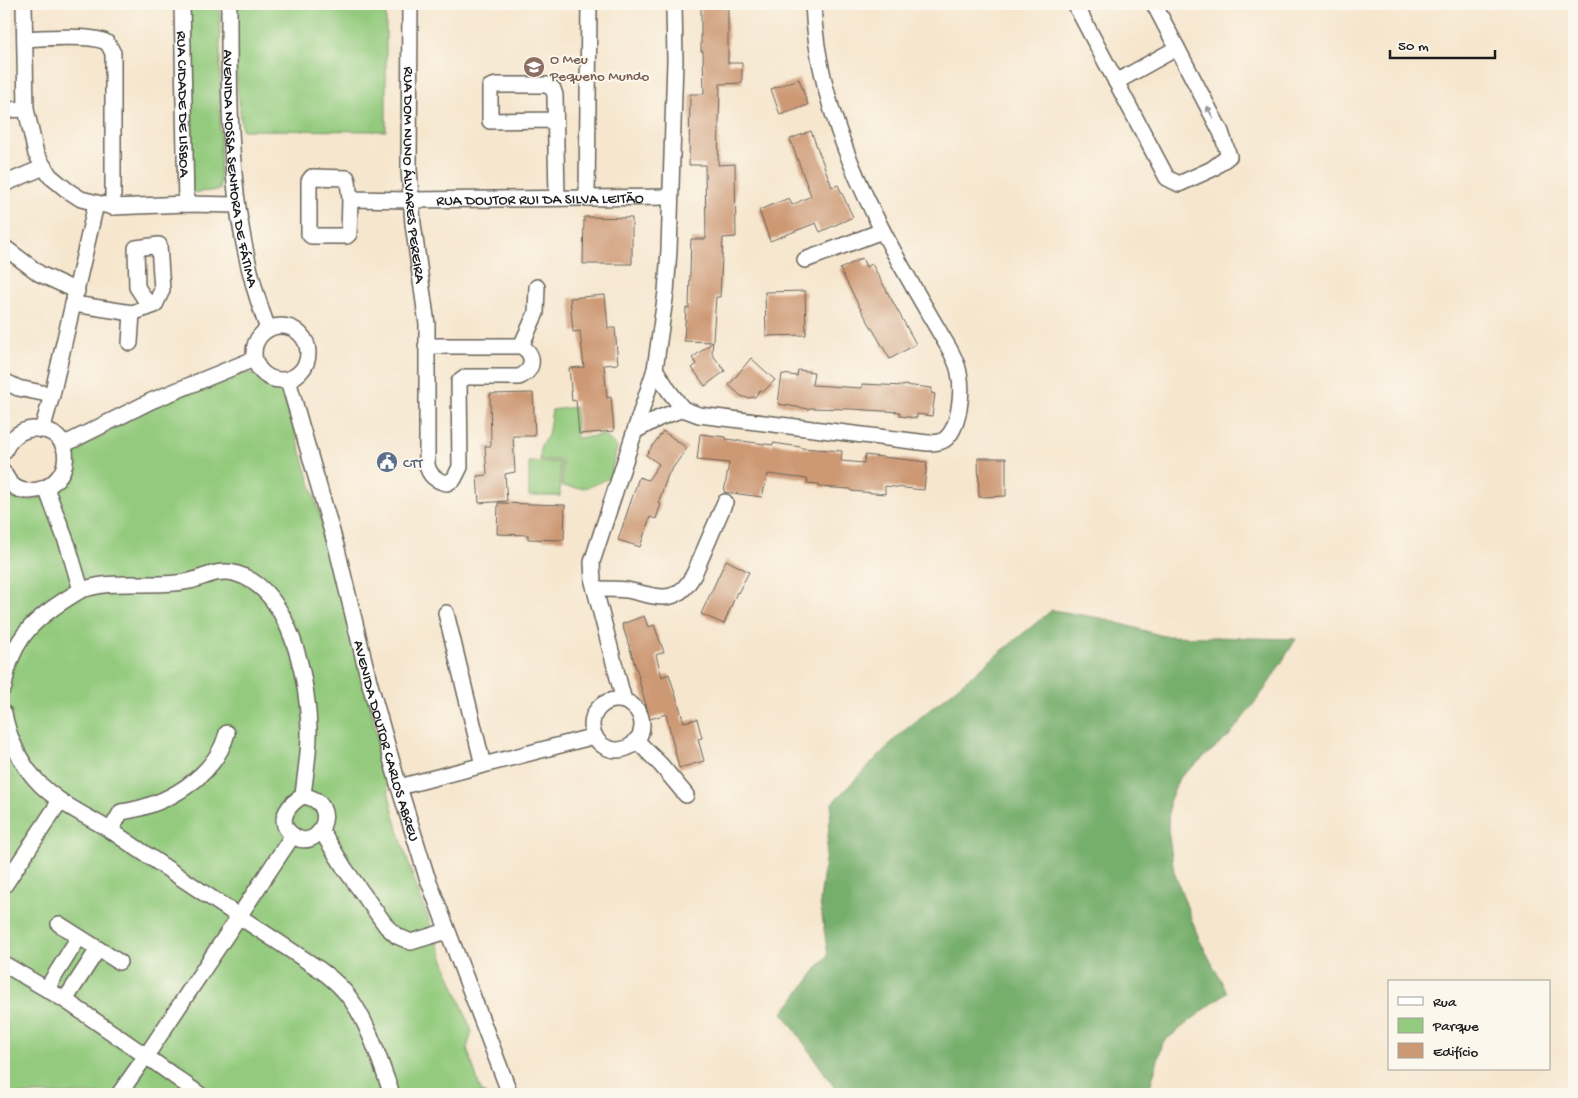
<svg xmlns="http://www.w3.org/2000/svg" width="1578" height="1098" font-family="'Gochi Hand',sans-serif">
  <rect width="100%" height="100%" fill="#fbf7ec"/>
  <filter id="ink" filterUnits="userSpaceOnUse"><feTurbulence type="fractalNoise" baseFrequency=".02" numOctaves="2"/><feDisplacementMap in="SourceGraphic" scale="10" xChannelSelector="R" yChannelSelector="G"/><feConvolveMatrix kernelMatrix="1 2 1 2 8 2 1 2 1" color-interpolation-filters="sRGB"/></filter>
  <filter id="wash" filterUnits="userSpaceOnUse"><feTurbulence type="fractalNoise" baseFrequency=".0096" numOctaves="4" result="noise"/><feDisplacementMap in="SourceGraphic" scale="20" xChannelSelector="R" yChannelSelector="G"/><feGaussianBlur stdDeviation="1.12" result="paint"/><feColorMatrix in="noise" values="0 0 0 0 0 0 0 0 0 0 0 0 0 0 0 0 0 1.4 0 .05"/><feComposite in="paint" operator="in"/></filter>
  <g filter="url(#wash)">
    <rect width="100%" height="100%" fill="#f6e6ce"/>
    <g fill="#93ca7d" stroke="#58734c">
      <path d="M 187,4 L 220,4 L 220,190 L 190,193 Z"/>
      <path d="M 229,4 L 386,4 L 386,131 L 242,130 Z"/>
      <path d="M 244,371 L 275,382 L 284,394 C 309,481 337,568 359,656 C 374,714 382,775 399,833 C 419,900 447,966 472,1032 L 467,1048 L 481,1091 L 486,1094 L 4,1094 L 4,493 C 8,496 13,499 18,500 C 45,504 79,482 71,453 L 149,408 Z"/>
      <path d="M 575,407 L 577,438 L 605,435 L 617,447 L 610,477 C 590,488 585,490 562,486 L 562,460 L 540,460 L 541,445 L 548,436 L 552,410 Z"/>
      <rect x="529" y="462" width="31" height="34"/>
    </g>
    <path fill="#76ae6c" stroke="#496544" d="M 1052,610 L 1101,618 L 1163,636 L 1296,639 L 1265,689 L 1229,736 L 1179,778 L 1169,802 L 1168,830 L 1174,872 L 1199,939 L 1227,992 L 1163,1042 L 1148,1094 L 839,1094 L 783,1013 L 828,955 L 820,902 L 832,803 L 900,734 Z"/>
    <g id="blocks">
      <g fill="#cd9974">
        <path d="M 701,4 L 728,4 L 728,63 L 742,63 L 742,83 L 720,84 L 718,165 L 735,164 L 736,237 L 723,238 L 720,297 L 716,297 L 712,354 L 725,371 L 705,386 L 692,368 L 697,364 L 692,358 L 713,342 L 684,341 L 686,308 L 689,308 L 691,239 L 706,239 L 705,165 L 689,165 L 690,94 L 704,94 L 703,51 L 701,51 Z"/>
        <path d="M 799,79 L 808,105 L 780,115 L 771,89 Z"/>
        <path d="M 811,131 L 832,187 L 838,185 L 853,217 L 820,232 L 816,223 L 770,241 L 759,210 L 789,198 L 792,205 L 811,196 L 790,139 Z"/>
        <path d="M 584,217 L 632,218 L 632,264 L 583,264 Z"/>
        <path d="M 862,258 L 866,267 L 872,264 L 916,344 L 890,359 L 859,306 L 840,269 Z"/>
        <path d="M 805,291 L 806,335 L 766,336 L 765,292 Z"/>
        <path d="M 605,295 L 608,328 L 615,328 L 618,364 L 604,365 L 607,398 L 611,397 L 614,431 L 579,434 L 576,400 L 572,401 L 569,368 L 584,367 L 580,331 L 573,332 L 570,298 Z"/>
        <path d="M 751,358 L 775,380 L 763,392 L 760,390 L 755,397 L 747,398 L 741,396 L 729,385 Z"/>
        <path d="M 798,370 L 814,372 L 812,385 L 862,388 L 862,384 L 904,386 L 904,385 L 932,388 L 931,393 L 935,394 L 932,416 L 917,414 L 917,418 L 900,416 L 900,412 L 851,409 L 809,408 L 809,409 L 778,404 L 782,374 L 797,376 Z"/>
        <path d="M 533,393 L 535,436 L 513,436 L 515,472 L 505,474 L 507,501 L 479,503 L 477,476 L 487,475 L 485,446 L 491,446 L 490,394 Z"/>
        <path d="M 663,431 L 687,448 L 668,475 L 658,503 L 661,504 L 656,519 L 650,517 L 640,547 L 618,540 L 639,477 L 648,480 L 659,464 L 646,455 Z"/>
        <path d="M 700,434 L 726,437 L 726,439 L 773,445 L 773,443 L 801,447 L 801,448 L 842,451 L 841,461 L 864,463 L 865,455 L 927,462 L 924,490 L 885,486 L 885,494 L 851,491 L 851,489 L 819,487 L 819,484 L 807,483 L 808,479 L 768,474 L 762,497 L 724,492 L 729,463 L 697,460 Z"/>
        <path d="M 978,458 L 1006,458 L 1006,496 L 979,497 Z"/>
        <path d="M 498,503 L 565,505 L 564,540 L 528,539 L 528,535 L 497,534 Z"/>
        <path d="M 726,560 L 749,572 L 738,593 L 737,592 L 724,624 L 701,614 Z"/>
        <path d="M 644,616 L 648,627 L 654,625 L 664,652 L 656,655 L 662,677 L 669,674 L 684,722 L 697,719 L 702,738 L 698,739 L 704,761 L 679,768 L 666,714 L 650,719 L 638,677 L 639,677 L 622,624 Z"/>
      </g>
    </g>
  </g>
  <g filter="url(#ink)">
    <use href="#blocks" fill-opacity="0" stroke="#68635a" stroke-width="1"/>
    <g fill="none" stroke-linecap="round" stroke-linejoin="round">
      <g stroke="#68635a" stroke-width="18">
        <g id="street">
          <path d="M 24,4 L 26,109 L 36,154 L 50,176 L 67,190 L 81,199 L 113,207 L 186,204 L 236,205"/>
          <path id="s1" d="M 182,4 L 186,204"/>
          <path id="s2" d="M 229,4 C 229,114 228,224 268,329"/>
          <path id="s3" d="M 410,4 L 409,169 L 413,224 L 427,324 L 427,465 C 429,475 436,481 447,483 L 454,479 L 460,467 L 459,382 L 466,377 L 519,377 C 535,370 535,354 521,346 L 426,346"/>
          <path d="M 1075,4 L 1167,178 L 1179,184 L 1212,169 L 1229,156 L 1221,132 L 1154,4"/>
          <path d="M 25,39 C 42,38 95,34 107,43 C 110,46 111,50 113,53 L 113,207"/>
          <path d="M 1116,82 L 1177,48"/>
          <path d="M 4,110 L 26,109"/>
          <path d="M 555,120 L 490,121 L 490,87 L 496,85 L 547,85 L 553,89 L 555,95 L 557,198"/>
          <path d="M 4,184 L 44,167"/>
          <path d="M 587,198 L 589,4"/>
          <path id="s4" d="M 350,199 L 349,234 L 347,236 L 311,236 L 309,234 L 309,181 L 312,177 L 347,178 L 348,181 L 350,199 L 411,200 L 670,197"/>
          <path d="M 4,247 L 40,274 L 77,291"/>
          <path d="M 805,260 L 882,231"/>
          <path d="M 74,304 L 132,313 L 155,305 L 162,290 L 159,245 L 136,248 L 137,287 L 146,301 L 147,308"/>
          <circle cx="281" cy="353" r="27"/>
          <path d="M 130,343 L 132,313"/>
          <path d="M 521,346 L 536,313 L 537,287"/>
          <path d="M 655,369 L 669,391 L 683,409 L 699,415 L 928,443 C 933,443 939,443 944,440 C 960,429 963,390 959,373 C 958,365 954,358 950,350 C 888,244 818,130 813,4"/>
          <path id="s5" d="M 288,380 L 337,549 L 369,681 L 399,787 L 426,874 L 510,1094"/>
          <path d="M 4,381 L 18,388 L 52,395 L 96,204"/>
          <path d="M 42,430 L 52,395"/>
          <path d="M 635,431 L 659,418 L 683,409"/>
          <path d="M 63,445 L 151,401 L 254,359"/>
          <path d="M 4,452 C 8,441 19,430 32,429 C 79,427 75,489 30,491 C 17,492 9,484 4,473"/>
          <path d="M 46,488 L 68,546 L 81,590 C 88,588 96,586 103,585 C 132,582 161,587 190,581 C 205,577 219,569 234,573 C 291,588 307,679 309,728 C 310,750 305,774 303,796"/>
          <path d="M 595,589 C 606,589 616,589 627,590 C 656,596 676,608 694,574 L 725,502"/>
          <path d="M 446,613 L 483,765"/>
          <path d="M 4,687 C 11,635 39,615 81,590"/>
          <circle cx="617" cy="725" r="25"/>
          <path d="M 624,701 L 593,582 L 592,562 L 655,369 L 666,292 L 669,250 L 675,61 L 674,4"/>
          <path d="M 4,713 C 8,737 20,763 37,781 C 58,804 90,817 116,834 C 183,880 251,924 319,969 C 332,978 343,988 352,1001 C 370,1027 381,1065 392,1094"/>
          <path d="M 636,740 L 661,765 L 686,795"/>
          <path d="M 399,787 L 595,736"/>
          <path d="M 303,796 C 345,802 317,859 290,833 C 276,819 290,803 303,796 Z"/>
          <path d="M 321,830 L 345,869 L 387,927 L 397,936 L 411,942 L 447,931"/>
          <path d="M 110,831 L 121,812 C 164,806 215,778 227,733"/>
          <path d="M 4,886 L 60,801"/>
          <path d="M 59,924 L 119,962"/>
          <path d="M 4,964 L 65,1000 L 146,1056 L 293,835"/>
          <path d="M 47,988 L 79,937"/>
          <path d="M 65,1000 L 98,949"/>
          <path d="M 119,1094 L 146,1056 L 199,1094"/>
        </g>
      </g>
      <use href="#street" stroke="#fff" stroke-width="15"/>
    </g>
    <defs><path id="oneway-solid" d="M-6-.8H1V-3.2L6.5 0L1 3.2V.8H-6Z" transform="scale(1.25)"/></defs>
    <use fill="#999" href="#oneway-solid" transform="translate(1210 112) rotate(-118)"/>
  </g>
  <defs>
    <g id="school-disc" transform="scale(1.125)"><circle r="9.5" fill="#8d6e63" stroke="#fbf7ec"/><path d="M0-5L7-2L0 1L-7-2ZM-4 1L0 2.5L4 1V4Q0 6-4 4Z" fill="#fff"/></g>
    <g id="civic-disc" transform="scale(1.125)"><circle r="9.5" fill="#5c6f8a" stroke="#fbf7ec"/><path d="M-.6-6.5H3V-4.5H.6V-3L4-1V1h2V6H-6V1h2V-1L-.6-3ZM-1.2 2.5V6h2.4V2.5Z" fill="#fff"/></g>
  </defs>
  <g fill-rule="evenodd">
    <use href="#school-disc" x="534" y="67"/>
    <use href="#civic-disc" x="387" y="462"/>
  </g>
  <g text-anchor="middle" stroke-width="4" stroke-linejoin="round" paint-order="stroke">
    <g font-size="15" fill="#785e54" stroke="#fbf7ec" text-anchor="start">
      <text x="550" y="63">O Meu<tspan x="550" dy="17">Pequeno Mundo</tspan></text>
    </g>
    <g font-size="15" fill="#1c1c1c" stroke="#fbf7ec">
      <text dy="5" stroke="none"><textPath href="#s1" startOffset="100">RUA CIDADE DE LISBOA</textPath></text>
      <text dy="5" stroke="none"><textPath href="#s2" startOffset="165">AVENIDA NOSSA SENHORA DE FÁTIMA</textPath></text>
      <text dy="5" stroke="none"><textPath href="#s3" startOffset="171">RUA DOM NUNO ÁLVARES PEREIRA</textPath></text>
      <text dy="5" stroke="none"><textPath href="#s4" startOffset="381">RUA DOUTOR RUI DA SILVA LEITÃO</textPath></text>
      <text dy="5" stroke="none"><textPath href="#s5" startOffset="374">AVENIDA DOUTOR CARLOS ABREU</textPath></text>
    </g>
    <g font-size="15" fill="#4e5e75" stroke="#fbf7ec" text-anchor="start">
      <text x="403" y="467">CTT</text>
    </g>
  </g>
  <rect width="1578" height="1098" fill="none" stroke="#fbf7ec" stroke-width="20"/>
  <rect x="1388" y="980" width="162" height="90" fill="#fbf7ec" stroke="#a29f99"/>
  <rect x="1398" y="997" width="25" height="8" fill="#ffffff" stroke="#a29f99"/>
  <text x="1433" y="1006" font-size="15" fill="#1c1c1c">Rua</text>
  <rect x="1398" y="1018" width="25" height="15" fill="#93ca7d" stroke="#a29f99"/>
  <text x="1433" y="1030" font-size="15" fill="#1c1c1c">Parque</text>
  <rect x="1398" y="1043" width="25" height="15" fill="#cd9974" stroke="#a29f99"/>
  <text x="1433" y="1056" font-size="15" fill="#1c1c1c">Edifício</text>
  <path d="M1390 50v8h105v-8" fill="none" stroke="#1c1c1c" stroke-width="2.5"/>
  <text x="1398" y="50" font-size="15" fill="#1c1c1c" stroke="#fbf7ec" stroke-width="4" paint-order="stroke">50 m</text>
</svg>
